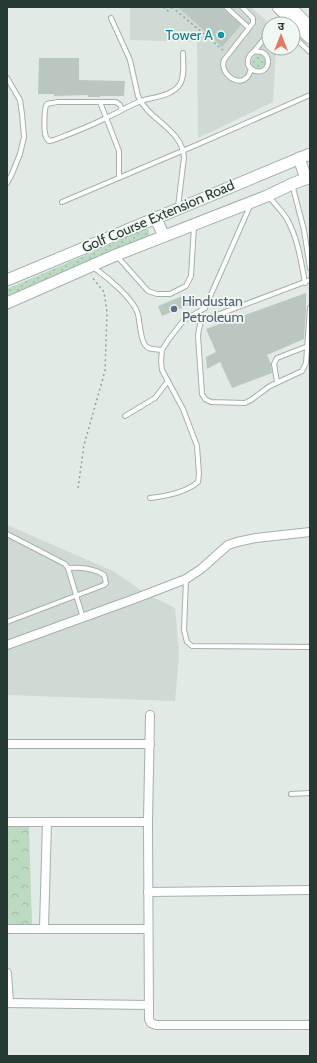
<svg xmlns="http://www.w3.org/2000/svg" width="317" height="1063" font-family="Cabin,'Noto Sans Devanagari',sans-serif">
  <defs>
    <pattern id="grass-dots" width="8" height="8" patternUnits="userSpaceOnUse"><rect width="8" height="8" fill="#bcd9c1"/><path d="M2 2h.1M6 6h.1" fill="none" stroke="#a1bba6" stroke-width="1.8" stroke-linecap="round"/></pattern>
    <pattern id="park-crowns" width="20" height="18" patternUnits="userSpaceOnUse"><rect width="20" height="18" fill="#bcd9c1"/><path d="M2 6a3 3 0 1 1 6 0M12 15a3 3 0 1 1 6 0" fill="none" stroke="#a1bba6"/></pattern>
  </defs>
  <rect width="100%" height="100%" fill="#e1eae5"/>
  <g fill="#cfdad4">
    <path d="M 130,7 L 251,7 L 270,24 L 269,24 L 269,48 L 276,48 L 273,102 L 198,138 L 197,42 L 130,40 Z"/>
    <path d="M 7,525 L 113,571 L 145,593 L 175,608 L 179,654 L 175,701 L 7,695 Z"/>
  </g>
  <g fill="url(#grass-dots)">
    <circle cx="259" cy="62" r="7"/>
    <path d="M 146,229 L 149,230 L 149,235 L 148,237 L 7,297 L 7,289 Z"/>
  </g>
  <path fill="url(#park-crowns)" d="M 7,827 L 29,827 L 32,925 L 7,925 Z"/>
  <g fill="#bac7c1">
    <path d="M 178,7 L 223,7 L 224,10 L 241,25 L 222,47 Z"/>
    <path d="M 39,58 L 79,58 L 79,80 L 125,81 L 124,96 L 100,96 L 100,97 L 88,97 L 88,95 L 54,96 L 54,94 L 38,94 Z"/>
    <path d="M 306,293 L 306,310 L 304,339 L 267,355 L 271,364 L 272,373 L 232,388 L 220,362 L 207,369 L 206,357 L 216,352 L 206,329 Z"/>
    <path d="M 185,295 L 189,305 L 162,316 L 158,306 Z"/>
  </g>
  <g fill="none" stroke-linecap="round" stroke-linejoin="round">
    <g stroke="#a4b1ab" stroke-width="6">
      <g id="lane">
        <path d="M 226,7 L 249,28"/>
        <path d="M 242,7 L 253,18 L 253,23 L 224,60 C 218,76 247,93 251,68"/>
        <path d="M 111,18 L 130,60 L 138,96 C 148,120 182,129 184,157 L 178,207"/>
        <path d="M 276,24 L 285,15"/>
        <path d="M 293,36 L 310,52"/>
        <path d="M 253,52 C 258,51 262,51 265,54 C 267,56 268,60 268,63 C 266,78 242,71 249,57 C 250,54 253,53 255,50 C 260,44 264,39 269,33"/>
        <path d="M 7,78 L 20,100 L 22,114 L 24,137 L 20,154 L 11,176 L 7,183"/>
        <path d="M 100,102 L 119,151 L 119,178"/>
        <path d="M 122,110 L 120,105 L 116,102 L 57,102 C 54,103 50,103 47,104 C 44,107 44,128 45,133 C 45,136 47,139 49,141 L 54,140 C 72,133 91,126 108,117 C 119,112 130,105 141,101 C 153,97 173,96 180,84 C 185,76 183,63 183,53"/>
        <path d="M 292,184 L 304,230 L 310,268"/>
        <path d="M 269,197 C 275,204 282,211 287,219 C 298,239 301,261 305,283"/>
        <path d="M 62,202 L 201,143 L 310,95"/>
        <path d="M 116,255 L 148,291 L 157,294 L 170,294 L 186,286 L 191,276 L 194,226"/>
        <path d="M 93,267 C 107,277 133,298 138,314 C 140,323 140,338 145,345 C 148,350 156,349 162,350"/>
        <path d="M 310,280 L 201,321 L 199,329 L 198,336 L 202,394 L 205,399 L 211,402 L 245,403 L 251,400 L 270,386 L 302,371 L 306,363 L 310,308"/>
        <path d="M 277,382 L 274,364 L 277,358 L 308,346"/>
        <path d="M 125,416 L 155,398 L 168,381"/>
        <path d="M 150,498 C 166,496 185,493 198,482 L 199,474 L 197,446 L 183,409 L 162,370 L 161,361 L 162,350 L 169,339 L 183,321 L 205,308 L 250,206"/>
        <path d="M 7,534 L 65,564 L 68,568 L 83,618"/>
        <path d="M 186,579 L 184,630 L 187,642 L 192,646 L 310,647"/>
        <path d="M 7,622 L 104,585 L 106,583 L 104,575 C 94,568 80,567 68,568"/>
        <path d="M 291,794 L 310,793"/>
      </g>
    </g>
    <g stroke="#a4b1ab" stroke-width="10">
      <g id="street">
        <path d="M 7,645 L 134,599 L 186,579 L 201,569 L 228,545 L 237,542 L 256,538 L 310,532"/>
        <path d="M 150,715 L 148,822 L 149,1019 L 151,1023 L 156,1025 L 310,1025"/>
        <path d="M 7,744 L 150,744"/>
        <path d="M 7,822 L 148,822"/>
        <path d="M 148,892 L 310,890"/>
        <path d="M 44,928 L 47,822"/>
        <path d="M 7,929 L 148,929"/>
        <path d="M 7,973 L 9,1003"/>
        <path d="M 7,1003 L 149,1005"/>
      </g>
    </g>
    <g stroke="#a1b4ac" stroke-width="13">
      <g id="secondary">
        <path d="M 278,7 L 310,38"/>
        <path d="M 290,7 L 310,27"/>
        <path d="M 299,158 L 306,179"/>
        <path d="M 155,217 L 164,236"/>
        <path d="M 7,280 L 310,154"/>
        <path d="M 7,303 L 116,255 L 267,196 L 292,184 L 310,177"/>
      </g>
    </g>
    <g stroke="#85aa9b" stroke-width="1.5" stroke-dasharray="2 3" stroke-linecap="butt">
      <path d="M 163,7 L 168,11 L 172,7"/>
      <path d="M 172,7 L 224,51"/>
      <path d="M 78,488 L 84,445 L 105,371 L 107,312 L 104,292 L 91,276"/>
    </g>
    <use href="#lane" stroke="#fff" stroke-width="4"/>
    <use href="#street" stroke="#fff" stroke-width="8"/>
    <use href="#secondary" stroke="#fff" stroke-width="11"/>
  </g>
  <circle fill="#0f9aa8" stroke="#f1f7f3" stroke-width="1.5" cx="221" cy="35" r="4"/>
  <circle fill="#5c6f8a" stroke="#f1f7f3" stroke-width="1.5" cx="174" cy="309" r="4"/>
  <g text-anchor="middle" stroke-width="3.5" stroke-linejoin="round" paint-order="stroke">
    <g font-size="14" fill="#0d838f" stroke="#f1f7f3" text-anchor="end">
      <text x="213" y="40">Tower A</text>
    </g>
    <g font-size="14" fill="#233931" stroke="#f1f7f3">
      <text transform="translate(158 216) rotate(-23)" y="5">Golf Course Extension Road</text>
    </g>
    <g font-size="14" fill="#4e5e75" stroke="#f1f7f3" text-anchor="start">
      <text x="182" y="306">Hindustan<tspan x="182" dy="16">Petroleum</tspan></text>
    </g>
  </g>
  <rect width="317" height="1063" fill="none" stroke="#233931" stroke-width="16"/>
  <g transform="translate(281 36)"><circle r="19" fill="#f1f7f3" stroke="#9faba5"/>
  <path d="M0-3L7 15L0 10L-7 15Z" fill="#e37966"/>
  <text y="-6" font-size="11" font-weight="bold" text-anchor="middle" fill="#233931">उ</text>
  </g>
</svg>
